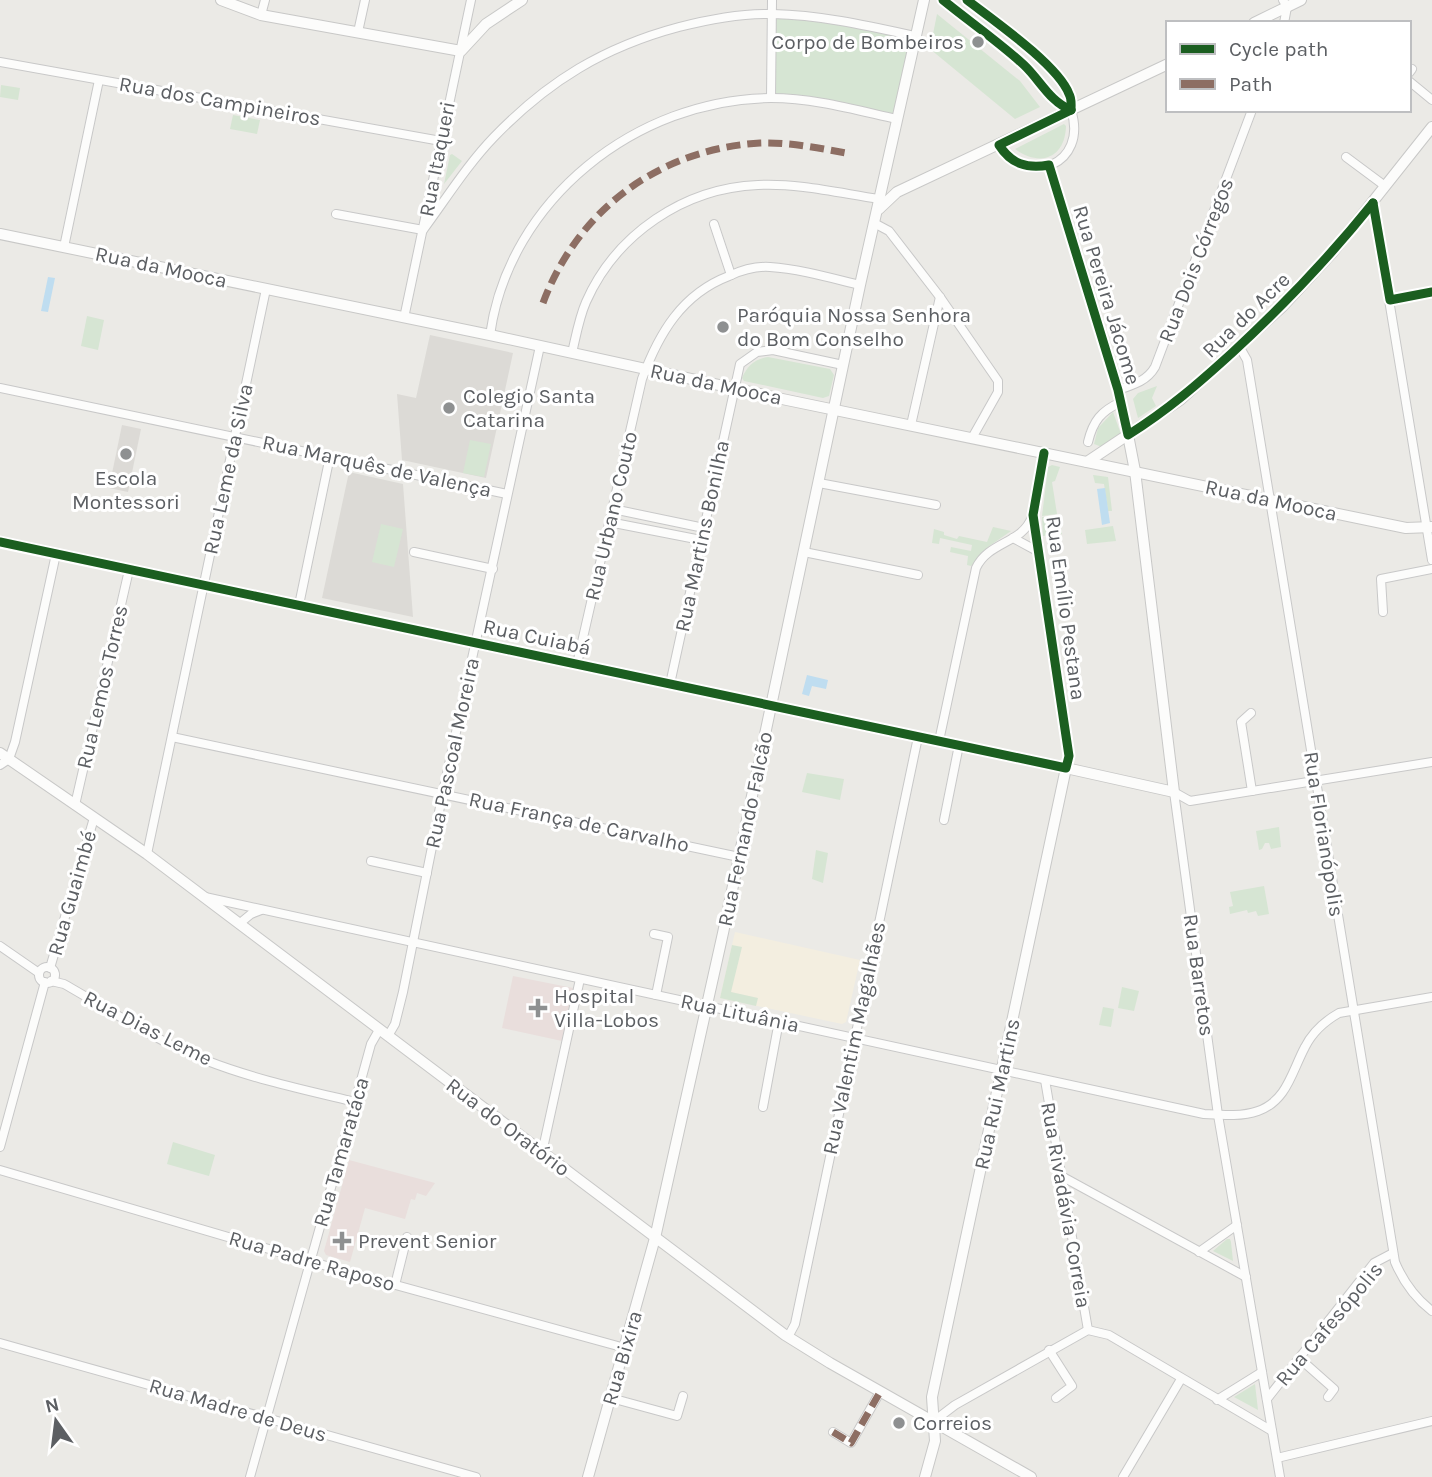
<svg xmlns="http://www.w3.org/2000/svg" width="1432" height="1477" font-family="Karla,sans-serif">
  <rect width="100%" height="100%" fill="#ebeae6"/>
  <path fill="#f3eee0" d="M 735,932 L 860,960 L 846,1022 L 842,1024 L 720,998 Z"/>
  <g fill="#dcdad6">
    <path d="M 430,335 L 513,353 L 486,478 L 402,460 L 397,394 L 416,398 Z"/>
    <path d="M 122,425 L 141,429 L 128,492 L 109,488 Z"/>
    <path d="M 349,472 L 403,484 L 413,617 L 322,598 Z"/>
  </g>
  <g fill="#e9dedc">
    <path d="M 513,976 L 573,988 L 562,1041 L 502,1028 Z"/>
    <path d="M 349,1160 L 435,1183 L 426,1196 L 417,1193 L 415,1200 L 411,1199 L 405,1219 L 365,1208 L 350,1262 L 326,1255 L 324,1251 Z"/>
  </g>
  <g fill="#d6e5d3">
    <path d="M 774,14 L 915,36 L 897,119 L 771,98 Z"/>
    <path d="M 937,14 L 1020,81 L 1040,107 L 1015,119 L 930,49 Z"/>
    <path d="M 1,85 L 20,88 L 18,100 L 0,97 Z"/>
    <path d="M 233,115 L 260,120 L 257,134 L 230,129 Z"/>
    <path d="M 1064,124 L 1066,126 C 1065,159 1039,167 1015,149 Z"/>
    <path d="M 452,154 L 462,161 L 444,184 L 450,155 Z"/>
    <path d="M 87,316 L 104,320 L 98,350 L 81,346 Z"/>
    <path d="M 768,357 L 830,369 L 834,375 L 829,396 L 823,398 L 744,381 L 742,378 C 747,366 755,359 768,357 Z"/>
    <path d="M 1157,386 L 1152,398 L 1156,406 L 1138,418 L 1133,399 L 1138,393 Z"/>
    <path d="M 1113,412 L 1121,434 L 1102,447 L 1094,444 L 1098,428 Z"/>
    <path d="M 470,440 L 491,444 L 484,477 L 463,473 Z"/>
    <path d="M 1052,465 L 1060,467 L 1055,481 L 1052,482 L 1057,514 L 1042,516 L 1048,467 Z"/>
    <path d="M 1093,475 L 1108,477 L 1112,511 L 1108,511 L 1104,484 L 1095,483 Z"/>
    <path d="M 1052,516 L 1054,526 L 1061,530 L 1062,534 L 1043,536 L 1042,517 Z"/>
    <path d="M 381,524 L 403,529 L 394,567 L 372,562 Z"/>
    <path d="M 1113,526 L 1116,541 L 1087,544 L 1085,530 Z"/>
    <path d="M 993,527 L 1011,531 L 988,547 L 971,566 L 967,565 L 968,556 L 950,552 L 951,547 L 971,551 L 972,545 L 940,538 L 939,544 L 932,543 L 934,529 L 944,532 L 944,535 L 957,539 L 959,536 L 987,542 Z"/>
    <path d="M 807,773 L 844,779 L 840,800 L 802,792 Z"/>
    <path d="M 1279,827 L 1281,847 L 1271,849 L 1269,843 L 1265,843 L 1262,849 L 1259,850 L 1256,831 Z"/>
    <path d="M 816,850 L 828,853 L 823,883 L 812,879 Z"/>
    <path d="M 1264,886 L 1269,914 L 1258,916 L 1256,911 L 1248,913 L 1247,910 L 1230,914 L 1229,907 L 1233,906 L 1230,892 Z"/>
    <path d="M 732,945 L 742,947 L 731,992 L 758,998 L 756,1006 L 720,998 Z"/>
    <path d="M 1122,987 L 1139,991 L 1134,1011 L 1118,1008 Z"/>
    <path d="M 1103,1007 L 1114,1009 L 1111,1027 L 1099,1025 Z"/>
    <path d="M 173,1142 L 215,1155 L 209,1176 L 167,1164 Z"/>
    <path d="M 1227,1239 L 1230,1239 L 1231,1242 L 1233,1261 L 1213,1251 Z"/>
    <path d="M 1255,1384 L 1258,1410 L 1234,1397 Z"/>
  </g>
  <g fill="#bfddf0">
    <path d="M 48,277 L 55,278 L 48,312 L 41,311 Z"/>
    <path d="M 1105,488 L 1110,523 L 1102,525 L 1097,489 Z"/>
    <path d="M 807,675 L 828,680 L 826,689 L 812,686 L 809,696 L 802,694 Z"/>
  </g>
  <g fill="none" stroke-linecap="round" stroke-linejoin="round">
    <g stroke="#c8c8c8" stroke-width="10">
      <g id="street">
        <path d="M 1283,0 L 1287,7 L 1284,23"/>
        <path d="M 261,15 L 265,0"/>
        <path d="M 358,32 L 365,0"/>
        <path d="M 0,62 L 441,141"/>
        <path d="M 1409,73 L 1412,69"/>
        <path d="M 1409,81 L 1432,100"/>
        <path d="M 771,98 L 772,0"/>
        <path d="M 999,145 C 1026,189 1089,165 1071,110"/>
        <path d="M 1346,157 L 1385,186"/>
        <path d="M 1049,165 L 1118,390 L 1128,435"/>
        <path d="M 1373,203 L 1432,560"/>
        <path d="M 336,214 L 423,230 C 446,199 467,165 494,137 C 548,81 604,47 679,27 C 710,19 741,13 773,14 C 821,15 869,26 915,36"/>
        <path d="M 874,223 L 889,231 L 940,297 L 998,381 L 998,392 L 972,438"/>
        <path d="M 714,224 L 731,275"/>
        <path d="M 64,247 L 99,80"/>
        <path d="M 1390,300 L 1432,292"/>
        <path d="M 404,318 L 471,0"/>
        <path d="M 490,335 C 509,199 637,99 771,98 C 814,98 856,110 897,119"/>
        <path d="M 1239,346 L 1247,360 L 1395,1262 C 1403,1281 1415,1298 1432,1311"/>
        <path d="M 572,353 C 576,336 579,318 586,302 C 616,234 684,188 758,185 C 798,183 839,193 879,199"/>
        <path d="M 0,388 L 507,494"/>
        <path d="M 1118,390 C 1133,385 1147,381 1155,367 L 1252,110"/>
        <path d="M 911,425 L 940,297"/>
        <path d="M 1088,442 C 1093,421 1101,411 1121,402"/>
        <path d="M 819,483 L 936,505"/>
        <path d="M 613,509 L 704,528"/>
        <path d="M 609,522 L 701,540"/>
        <path d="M 1013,538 L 1039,552"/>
        <path d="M 0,542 L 1066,768 L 1069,756 L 1033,515 L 1044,453"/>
        <path d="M 414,552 L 493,569"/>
        <path d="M 804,552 L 918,575"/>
        <path d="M 299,605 L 330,456"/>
        <path d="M 1383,612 L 1381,579 L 1432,569"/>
        <path d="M 577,664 L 642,379 C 659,333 682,294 729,276 C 742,270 756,266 770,267 C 800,269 831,278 860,285"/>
        <path d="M 670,684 L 740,364 L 757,352 L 773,350 L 843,365"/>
        <path d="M 1251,713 L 1241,722 L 1252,791"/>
        <path d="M 172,737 L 739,857"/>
        <path d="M 939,741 L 976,568 C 989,541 1022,544 1032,517"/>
        <path d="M 0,765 L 9,759 L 15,742 L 56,554"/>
        <path d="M 1174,792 L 1218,1115 L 1280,1477"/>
        <path d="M 1174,792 L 1190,801 L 1432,762"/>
        <path d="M 75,805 L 129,570"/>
        <path d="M 944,820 L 959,745"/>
        <path d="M 147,854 L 266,289"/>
        <path d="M 371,861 L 427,873"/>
        <path d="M 205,897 L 1204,1114 C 1221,1115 1241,1117 1258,1111 C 1287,1101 1292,1071 1305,1047 C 1312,1033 1325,1021 1339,1013 L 1432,997"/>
        <path d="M 239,924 L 251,914 L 261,910"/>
        <path d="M 654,934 L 668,937 L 656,995"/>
        <path d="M 0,946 L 39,973"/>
        <circle cx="47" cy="975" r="8"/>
        <path d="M 50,968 L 94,818"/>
        <path d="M 51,981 L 64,984 C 110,1010 156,1041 205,1060 C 253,1079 305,1090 355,1102"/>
        <path d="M 388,1036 L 395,1024 L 403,992 L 443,792 L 540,346"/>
        <path d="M 1045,1080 L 1088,1330"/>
        <path d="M 763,1107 L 779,1021"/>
        <path d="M 0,1147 L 45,982"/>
        <path d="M 542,1153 L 580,979"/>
        <path d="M 0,1170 L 330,1267 L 625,1348"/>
        <path d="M 1063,1177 L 1246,1277"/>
        <path d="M 1199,1252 L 1237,1225"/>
        <path d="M 395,1285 L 407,1237"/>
        <path d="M 788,1337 L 795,1324 L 918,737"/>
        <path d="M 0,1343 L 476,1477"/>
        <path d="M 1049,1350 L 1072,1386 L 1056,1398"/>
        <path d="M 1299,1358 L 1334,1389 L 1328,1397"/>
        <path d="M 611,1398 L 677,1416 L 683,1396"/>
        <path d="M 1267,1399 L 1374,1263 L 1393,1253"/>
        <path d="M 1217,1400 L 1262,1372"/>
        <path d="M 934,1421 L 955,1405 L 1088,1330 L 1109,1335 L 1272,1431"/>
        <path d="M 833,1432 L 851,1443 L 880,1392"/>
        <path d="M 1277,1458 L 1432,1421"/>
        <path d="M 250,1477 L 355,1102 L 371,1044 L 379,1030"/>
        <path d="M 1123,1477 L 1181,1379"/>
      </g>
    </g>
    <g stroke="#c8c8c7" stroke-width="12">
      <g id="secondary">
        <path d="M 221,0 L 261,15 L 461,51 L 486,24 L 522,0"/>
        <path d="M 943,0 C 970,22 999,42 1024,65 C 1040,80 1050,102 1071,110"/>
        <path d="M 967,0 C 993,20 1058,65 1069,94 C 1072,99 1071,105 1071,110"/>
        <path d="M 1254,23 L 1301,0"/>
        <path d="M 879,209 L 897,192 L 1168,64"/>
        <path d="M 0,234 L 490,335 L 787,400 L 1406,528 L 1432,527"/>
        <path d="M 1087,462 L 1180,400 L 1283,306 L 1332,253 L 1432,127"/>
        <path d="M 0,753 L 147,854 L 785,1335 L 830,1363 L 1031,1477"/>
        <path d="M 588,1477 L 655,1238 L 723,933 L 860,285 L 924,0"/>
        <path d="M 925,1477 L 935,1441 L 932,1397 L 1066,768 L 1174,792 L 1135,471 L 1128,435"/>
      </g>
    </g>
    <use href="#street" stroke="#fcfcfb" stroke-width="8"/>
    <use href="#secondary" stroke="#fcfcfb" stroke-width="10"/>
    <g stroke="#8d6e63" stroke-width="7" stroke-dasharray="14 7" stroke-linecap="butt">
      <path d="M 543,303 C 578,209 660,149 760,143 C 789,142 818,148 846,153"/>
      <path d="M 833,1432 L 851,1443 L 880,1392"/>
    </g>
    <g stroke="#fff" stroke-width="13">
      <g id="cycleway">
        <path d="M 943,0 C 970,22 999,42 1024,65 C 1040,80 1050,102 1071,110"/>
        <path d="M 967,0 C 993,20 1058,65 1069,94 C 1072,99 1071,105 1071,110"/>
        <path d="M 1071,110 L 999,145 C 1011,164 1027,169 1049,165 L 1118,390 L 1128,435 C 1168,410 1199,383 1233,352 C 1286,303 1328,259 1373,203"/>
        <path d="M 1373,203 L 1390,300 L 1432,292"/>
        <path d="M 0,542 L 1066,768 L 1069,756 L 1033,515 L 1044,453"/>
      </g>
    </g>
    <use href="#cycleway" stroke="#1b5e20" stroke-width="9"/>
  </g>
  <g fill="#8e9091" stroke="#fff" stroke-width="2.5">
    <circle cx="978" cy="42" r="7"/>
    <circle cx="723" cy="327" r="7"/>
    <circle cx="449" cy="408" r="7"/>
    <circle cx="126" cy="454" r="7"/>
    <path d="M534.5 997.5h7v7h7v7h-7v7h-7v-7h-7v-7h7z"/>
    <path d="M338.5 1230.5h7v7h7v7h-7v7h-7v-7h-7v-7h7z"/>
    <circle cx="899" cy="1423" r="7"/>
  </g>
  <g text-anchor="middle" stroke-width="6" stroke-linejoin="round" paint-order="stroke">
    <g font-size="21" fill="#5c5f63" stroke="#fff" text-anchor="start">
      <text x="964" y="49" text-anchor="end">Corpo de Bombeiros</text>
      <text x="737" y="322">Paróquia Nossa Senhora<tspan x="737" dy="24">do Bom Conselho</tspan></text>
      <text x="463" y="403">Colegio Santa<tspan x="463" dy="24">Catarina</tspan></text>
      <text x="126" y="485" text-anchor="middle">Escola<tspan x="126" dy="24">Montessori</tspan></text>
      <text x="554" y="1003">Hospital<tspan x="554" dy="24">Villa-Lobos</tspan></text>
      <text x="358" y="1248">Prevent Senior</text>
      <text x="913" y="1430">Correios</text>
    </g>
    <g font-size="21" fill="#5c5f63" stroke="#fff">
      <text transform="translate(220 101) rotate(10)" y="7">Rua dos Campineiros</text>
      <text transform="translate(437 159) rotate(-79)" y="7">Rua Itaqueri</text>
      <text transform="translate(1196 260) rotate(-69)" y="7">Rua Dois Córregos</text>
      <text transform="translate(161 267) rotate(12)" y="7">Rua da Mooca</text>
      <text transform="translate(1107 295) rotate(73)" y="7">Rua Pereira Jácome</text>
      <text transform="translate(1246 315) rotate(-44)" y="7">Rua do Acre</text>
      <text transform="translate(716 384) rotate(12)" y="7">Rua da Mooca</text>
      <text transform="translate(377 466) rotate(12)" y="7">Rua Marquês de Valença</text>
      <text transform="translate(228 469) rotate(-78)" y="7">Rua Leme da Silva</text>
      <text transform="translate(1271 500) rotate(12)" y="7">Rua da Mooca</text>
      <text transform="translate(611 516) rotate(-77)" y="7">Rua Urbano Couto</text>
      <text transform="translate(702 536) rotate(-78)" y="7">Rua Martins Bonilha</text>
      <text transform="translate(1066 608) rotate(82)" y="7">Rua Emílio Pestana</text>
      <text transform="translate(537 637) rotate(12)" y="7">Rua Cuiabá</text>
      <text transform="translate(102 687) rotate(-77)" y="7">Rua Lemos Torres</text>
      <text transform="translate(452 753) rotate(-78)" y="7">Rua Pascoal Moreira</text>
      <text transform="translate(579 822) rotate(12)" y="7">Rua França de Carvalho</text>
      <text transform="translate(745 829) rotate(-78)" y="7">Rua Fernando Falcão</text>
      <text transform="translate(1324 834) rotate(81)" y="7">Rua Florianópolis</text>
      <text transform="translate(72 893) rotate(-74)" y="7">Rua Guaimbé</text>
      <text transform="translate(1199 975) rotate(82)" y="7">Rua Barretos</text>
      <text transform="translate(740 1013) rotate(12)" y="7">Rua Lituânia</text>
      <text transform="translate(148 1028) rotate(27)" y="7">Rua Dias Leme</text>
      <text transform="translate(854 1038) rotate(-78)" y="7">Rua Valentim Magalhães</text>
      <text transform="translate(997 1094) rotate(-78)" y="7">Rua Rui Martins</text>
      <text transform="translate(508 1127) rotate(37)" y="7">Rua do Oratório</text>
      <text transform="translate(341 1152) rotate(-74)" y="7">Rua Tamaratáca</text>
      <text transform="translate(1066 1205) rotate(80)" y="7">Rua Rivadávia Correia</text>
      <text transform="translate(312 1261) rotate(16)" y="7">Rua Padre Raposo</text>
      <text transform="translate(1329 1324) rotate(-50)" y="7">Rua Cafesópolis</text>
      <text transform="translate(622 1358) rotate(-74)" y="7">Rua Bixira</text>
      <text transform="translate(238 1410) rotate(16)" y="7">Rua Madre de Deus</text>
    </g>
  </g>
  <rect x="1166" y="21" width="245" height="91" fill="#ffffff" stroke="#bebfc1" stroke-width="2"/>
  <rect x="1180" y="44" width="35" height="10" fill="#1b5e20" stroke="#bebfc1" stroke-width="2"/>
  <text x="1229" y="56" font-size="21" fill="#5c5f63">Cycle path</text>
  <rect x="1180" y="79" width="35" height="10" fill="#8d6e63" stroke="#bebfc1" stroke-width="2"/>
  <text x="1229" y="91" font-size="21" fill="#5c5f63">Path</text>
  <g transform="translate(56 1421) rotate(346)" stroke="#ffffff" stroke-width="5" paint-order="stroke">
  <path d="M0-5L12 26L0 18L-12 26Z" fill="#5c5f63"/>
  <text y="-10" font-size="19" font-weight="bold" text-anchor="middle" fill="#5c5f63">N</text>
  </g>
</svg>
